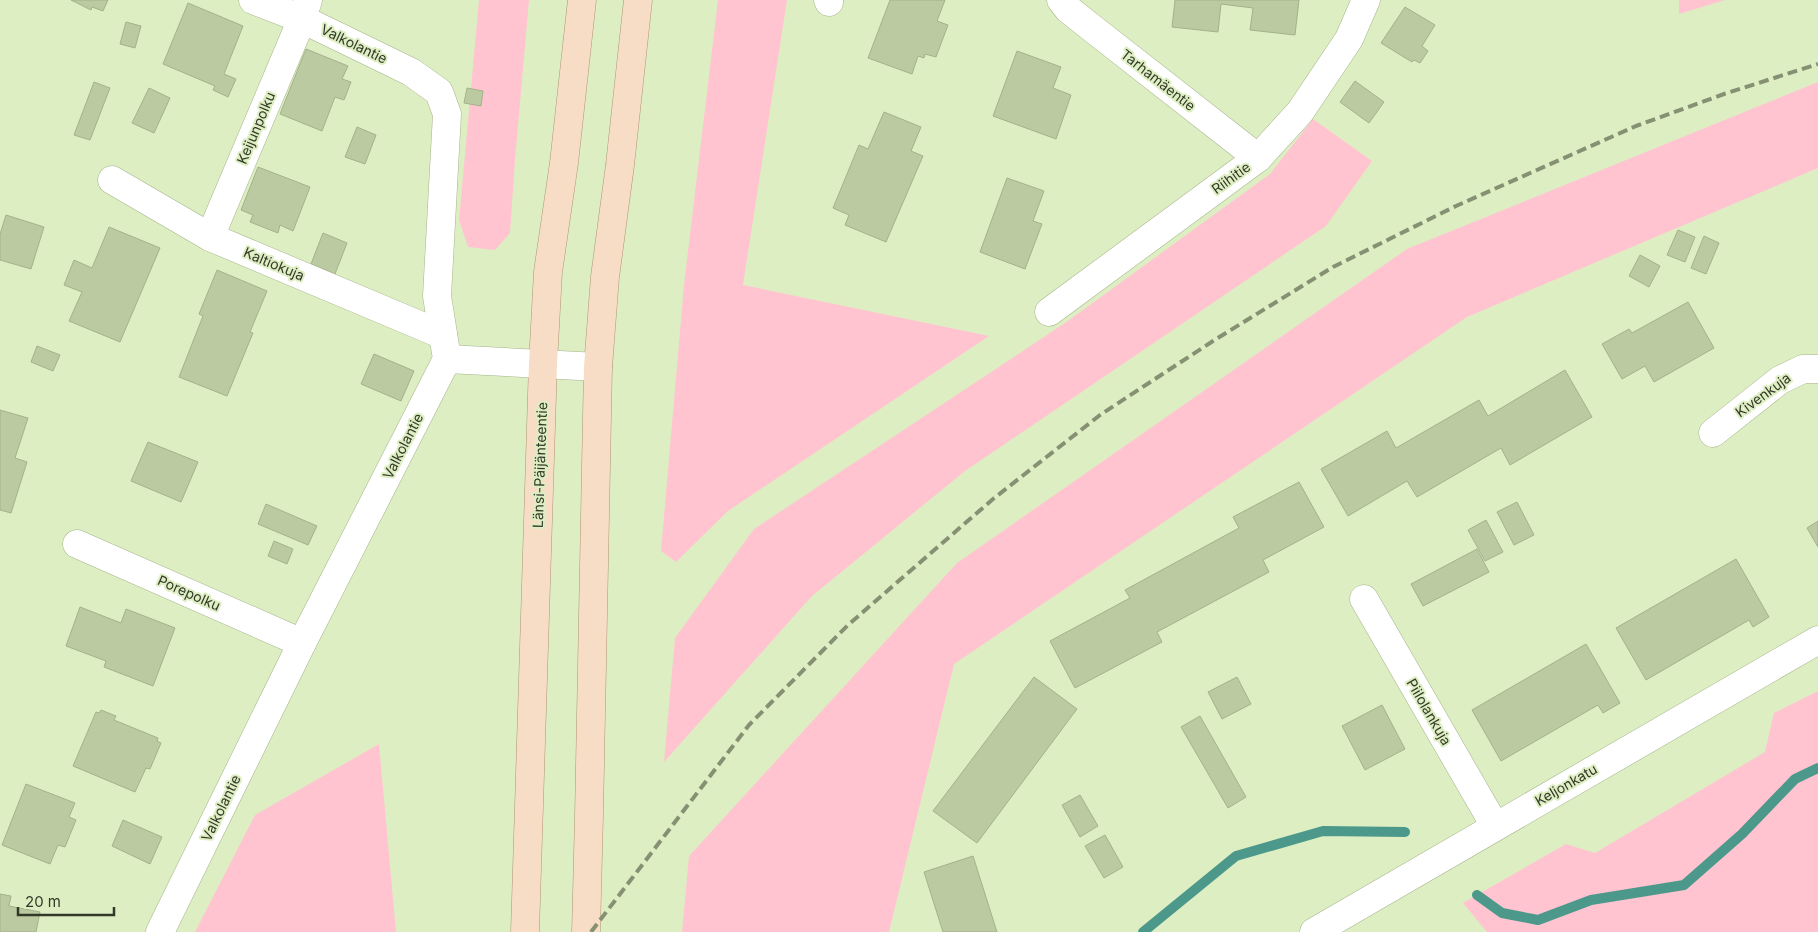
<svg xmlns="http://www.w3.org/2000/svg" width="1818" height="932" font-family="Inter,sans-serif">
  <rect width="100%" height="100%" fill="#deeec3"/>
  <g fill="#ffc4d0">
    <path d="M 479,0 L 529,0 L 515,160 L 510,233 L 495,250 L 468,247 L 459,220 Z"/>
    <path d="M 718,0 L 787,0 L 743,285 L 989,336 L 728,511 L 676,562 L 661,551 L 684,285 Z"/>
    <path d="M 1679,0 L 1725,0 L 1679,14 Z"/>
    <path d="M 1818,82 L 1818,168 L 1467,317 L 954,664 L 889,932 L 682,932 L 689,856 L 957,563 L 1407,249 Z"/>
    <path d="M 1313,119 L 1372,161 L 1326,226 L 965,471 L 812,596 L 664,762 L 675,638 L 754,529 L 1065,323 L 1270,174 Z"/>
    <path d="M 1818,691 L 1818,932 L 1487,932 L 1463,903 L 1566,844 L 1595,853 L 1765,752 L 1774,713 Z"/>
    <path d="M 379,744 L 396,932 L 195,932 L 255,815 Z"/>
  </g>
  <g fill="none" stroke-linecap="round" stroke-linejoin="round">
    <g stroke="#4c998b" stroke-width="10">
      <path d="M 1477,895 L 1502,913 L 1538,920 L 1591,900 L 1684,885 L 1742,834 L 1795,779 L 1818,768"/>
      <path d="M 1143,932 L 1236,856 L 1323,831 L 1405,832"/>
    </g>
  </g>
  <g fill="#bbcaa1" stroke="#a3b28a">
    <path d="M 71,0 L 108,0 L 103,11 L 92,7 L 91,10 Z"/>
    <path d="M 890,0 L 945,0 L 937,21 L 948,25 L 936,57 L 925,54 L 924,58 L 918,56 L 912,74 L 868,58 Z"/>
    <path d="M 1175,0 L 1299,0 L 1295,35 L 1250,30 L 1253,8 L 1221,4 L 1218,32 L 1172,27 Z"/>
    <path d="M 188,3 L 243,26 L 224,74 L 236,79 L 228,97 L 213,90 L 215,86 L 163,64 Z"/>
    <path d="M 1405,7 L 1435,25 L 1422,46 L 1428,51 L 1420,63 L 1414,60 L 1412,62 L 1381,43 Z"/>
    <path d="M 126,22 L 141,26 L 135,48 L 120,44 Z"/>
    <path d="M 306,49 L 348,66 L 342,79 L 351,82 L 344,100 L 335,97 L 322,131 L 280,114 Z"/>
    <path d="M 1017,51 L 1061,67 L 1053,88 L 1071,95 L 1056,139 L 993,116 Z"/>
    <path d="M 1355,81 L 1384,102 L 1369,123 L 1340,102 Z"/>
    <path d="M 94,82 L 110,88 L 90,140 L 74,135 Z"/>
    <path d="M 149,88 L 170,98 L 154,133 L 132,123 Z"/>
    <path d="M 467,88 L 483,91 L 481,106 L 464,103 Z"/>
    <path d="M 884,112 L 921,127 L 911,151 L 923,156 L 886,242 L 845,225 L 849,215 L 833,208 L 859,145 L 868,149 Z"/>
    <path d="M 357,127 L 376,135 L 365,164 L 345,157 Z"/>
    <path d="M 258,167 L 310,187 L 293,231 L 280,225 L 278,233 L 250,222 L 253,215 L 241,210 Z"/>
    <path d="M 1007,178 L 1044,191 L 1033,221 L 1042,224 L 1025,269 L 980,252 Z"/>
    <path d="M 6,215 L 44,227 L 31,269 L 0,260 L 0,234 Z"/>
    <path d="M 109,227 L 160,248 L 120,342 L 69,321 L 82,292 L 64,285 L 74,260 L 92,268 Z"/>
    <path d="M 1678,230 L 1695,237 L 1685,262 L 1667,255 Z"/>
    <path d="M 323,233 L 347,243 L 335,274 L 311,264 Z"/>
    <path d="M 1704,236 L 1719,243 L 1706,274 L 1691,268 Z"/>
    <path d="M 1640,255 L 1660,266 L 1649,287 L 1629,276 Z"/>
    <path d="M 217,270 L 267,291 L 250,332 L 253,333 L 227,396 L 179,377 L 203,316 L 199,314 Z"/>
    <path d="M 1688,302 L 1714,348 L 1654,382 L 1645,366 L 1622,379 L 1602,344 L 1629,329 L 1632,333 Z"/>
    <path d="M 37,346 L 60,355 L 53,371 L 31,362 Z"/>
    <path d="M 374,354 L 414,371 L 401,401 L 361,384 Z"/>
    <path d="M 1565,370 L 1592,417 L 1510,465 L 1501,448 L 1417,497 L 1407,481 L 1348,516 L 1321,469 L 1387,431 L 1396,448 L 1479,400 L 1488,416 Z"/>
    <path d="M 0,410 L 28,418 L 15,458 L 27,462 L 11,513 L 0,510 Z"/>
    <path d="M 148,442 L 198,462 L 181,502 L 131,481 Z"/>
    <path d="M 1299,482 L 1324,527 L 1263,560 L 1269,572 L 1157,632 L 1162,642 L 1075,688 L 1050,641 L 1130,598 L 1125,590 L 1239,528 L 1233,517 Z"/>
    <path d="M 1517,502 L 1534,535 L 1514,545 L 1497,512 Z"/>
    <path d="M 266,504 L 317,526 L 308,545 L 258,524 Z"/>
    <path d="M 1486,520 L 1503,552 L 1485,561 L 1468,530 Z"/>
    <path d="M 1818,521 L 1818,547 L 1807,528 Z"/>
    <path d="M 274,541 L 293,549 L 287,564 L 268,556 Z"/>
    <path d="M 1477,549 L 1489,572 L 1423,606 L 1411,584 Z"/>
    <path d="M 1736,559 L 1769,617 L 1753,627 L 1749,620 L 1646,680 L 1616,628 Z"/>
    <path d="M 80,607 L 121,623 L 126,609 L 175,628 L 153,686 L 104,667 L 106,661 L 66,646 Z"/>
    <path d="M 1586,644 L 1620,703 L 1603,713 L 1598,705 L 1501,761 L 1472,710 Z"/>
    <path d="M 1034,677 L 1077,709 L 977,843 L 933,811 Z"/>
    <path d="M 1237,677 L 1251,704 L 1222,719 L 1208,692 Z"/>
    <path d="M 1382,705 L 1405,749 L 1365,770 L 1342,726 Z"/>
    <path d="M 101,710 L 116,716 L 114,720 L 158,738 L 157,741 L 161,743 L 150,769 L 146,768 L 135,792 L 73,766 L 96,712 L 99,713 Z"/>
    <path d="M 1200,716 L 1246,797 L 1228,808 L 1181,727 Z"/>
    <path d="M 26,784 L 75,803 L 69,817 L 76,820 L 65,847 L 58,845 L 50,864 L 2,845 Z"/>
    <path d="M 1080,795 L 1098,826 L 1080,837 L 1062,805 Z"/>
    <path d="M 123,820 L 162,837 L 150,864 L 112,846 Z"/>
    <path d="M 1105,835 L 1123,867 L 1104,878 L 1085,846 Z"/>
    <path d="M 973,856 L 997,932 L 943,932 L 924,872 Z"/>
    <path d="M 0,894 L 11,896 L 9,906 L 40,912 L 36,932 L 0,932 Z"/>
  </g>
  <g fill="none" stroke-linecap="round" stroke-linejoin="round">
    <g stroke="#a5b48b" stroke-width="29">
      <g id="minor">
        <path d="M 828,0 L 829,2"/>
        <path d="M 1061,0 L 1068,9 L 1088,25 L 1258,158"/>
        <path d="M 112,180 L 210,237 L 443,335"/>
        <path d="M 210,237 L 302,19 L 253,0"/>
        <path d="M 1049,312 L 1258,158 L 1300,112 L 1349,39 L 1366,0"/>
        <path d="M 447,359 L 598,367"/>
        <path d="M 1713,433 L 1780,380 L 1803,369 L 1818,369"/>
        <path d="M 77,544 L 302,643"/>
        <path d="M 1364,599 L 1495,826"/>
        <path d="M 160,932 L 302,643 L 447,359 L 437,296 L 447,114 L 439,92 L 411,72 L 302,19 L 308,0"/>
        <path d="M 1314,932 L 1818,640"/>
      </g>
    </g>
    <g stroke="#ae9575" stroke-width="29">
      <g id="major">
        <path d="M 525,932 L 543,363 L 548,272 L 564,163 L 582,0"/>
        <path d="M 586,932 L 589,815 L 598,367 L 605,277 L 620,165 L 638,0"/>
      </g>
    </g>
    <use href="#minor" stroke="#fff" stroke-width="28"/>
    <use href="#major" stroke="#f7ddc5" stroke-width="28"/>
    <path stroke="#869173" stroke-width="4" stroke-dasharray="10 5" stroke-linecap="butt" d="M 591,932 L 749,725 L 848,625 L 993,499 L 1100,415 L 1213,341 L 1333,267 L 1456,206 L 1636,126 L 1724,94 L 1818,64"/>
  </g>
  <g text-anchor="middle" stroke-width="4" stroke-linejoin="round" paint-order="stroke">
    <g font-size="14" fill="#333928" stroke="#deeec3">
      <text transform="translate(354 44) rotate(26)" y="5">Valkolantie</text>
      <text transform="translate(1158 80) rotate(38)" y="5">Tarhamäentie</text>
      <text transform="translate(256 128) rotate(-67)" y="5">Keijunpolku</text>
      <text transform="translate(1231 178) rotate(-36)" y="5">Riihitie</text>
      <text transform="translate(274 264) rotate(23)" y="5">Kaltiokuja</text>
      <text transform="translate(1763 395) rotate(-36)" y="5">Kivenkuja</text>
      <text transform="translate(403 446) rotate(-63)" y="5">Valkolantie</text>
      <text transform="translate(540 465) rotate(-88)" y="5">Länsi-Päijänteentie</text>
      <text transform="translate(189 593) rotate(24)" y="5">Porepolku</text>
      <text transform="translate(1429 712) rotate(60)" y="5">Piilolankuja</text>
      <text transform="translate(1566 785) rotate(-30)" y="5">Keljonkatu</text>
      <text transform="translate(221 808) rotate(-64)" y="5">Valkolantie</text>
    </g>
  </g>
  <path d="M18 907v8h96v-8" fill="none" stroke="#333928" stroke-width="2.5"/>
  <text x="25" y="907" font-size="15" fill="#333928" stroke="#deeec3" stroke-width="4" paint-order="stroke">20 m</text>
</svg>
